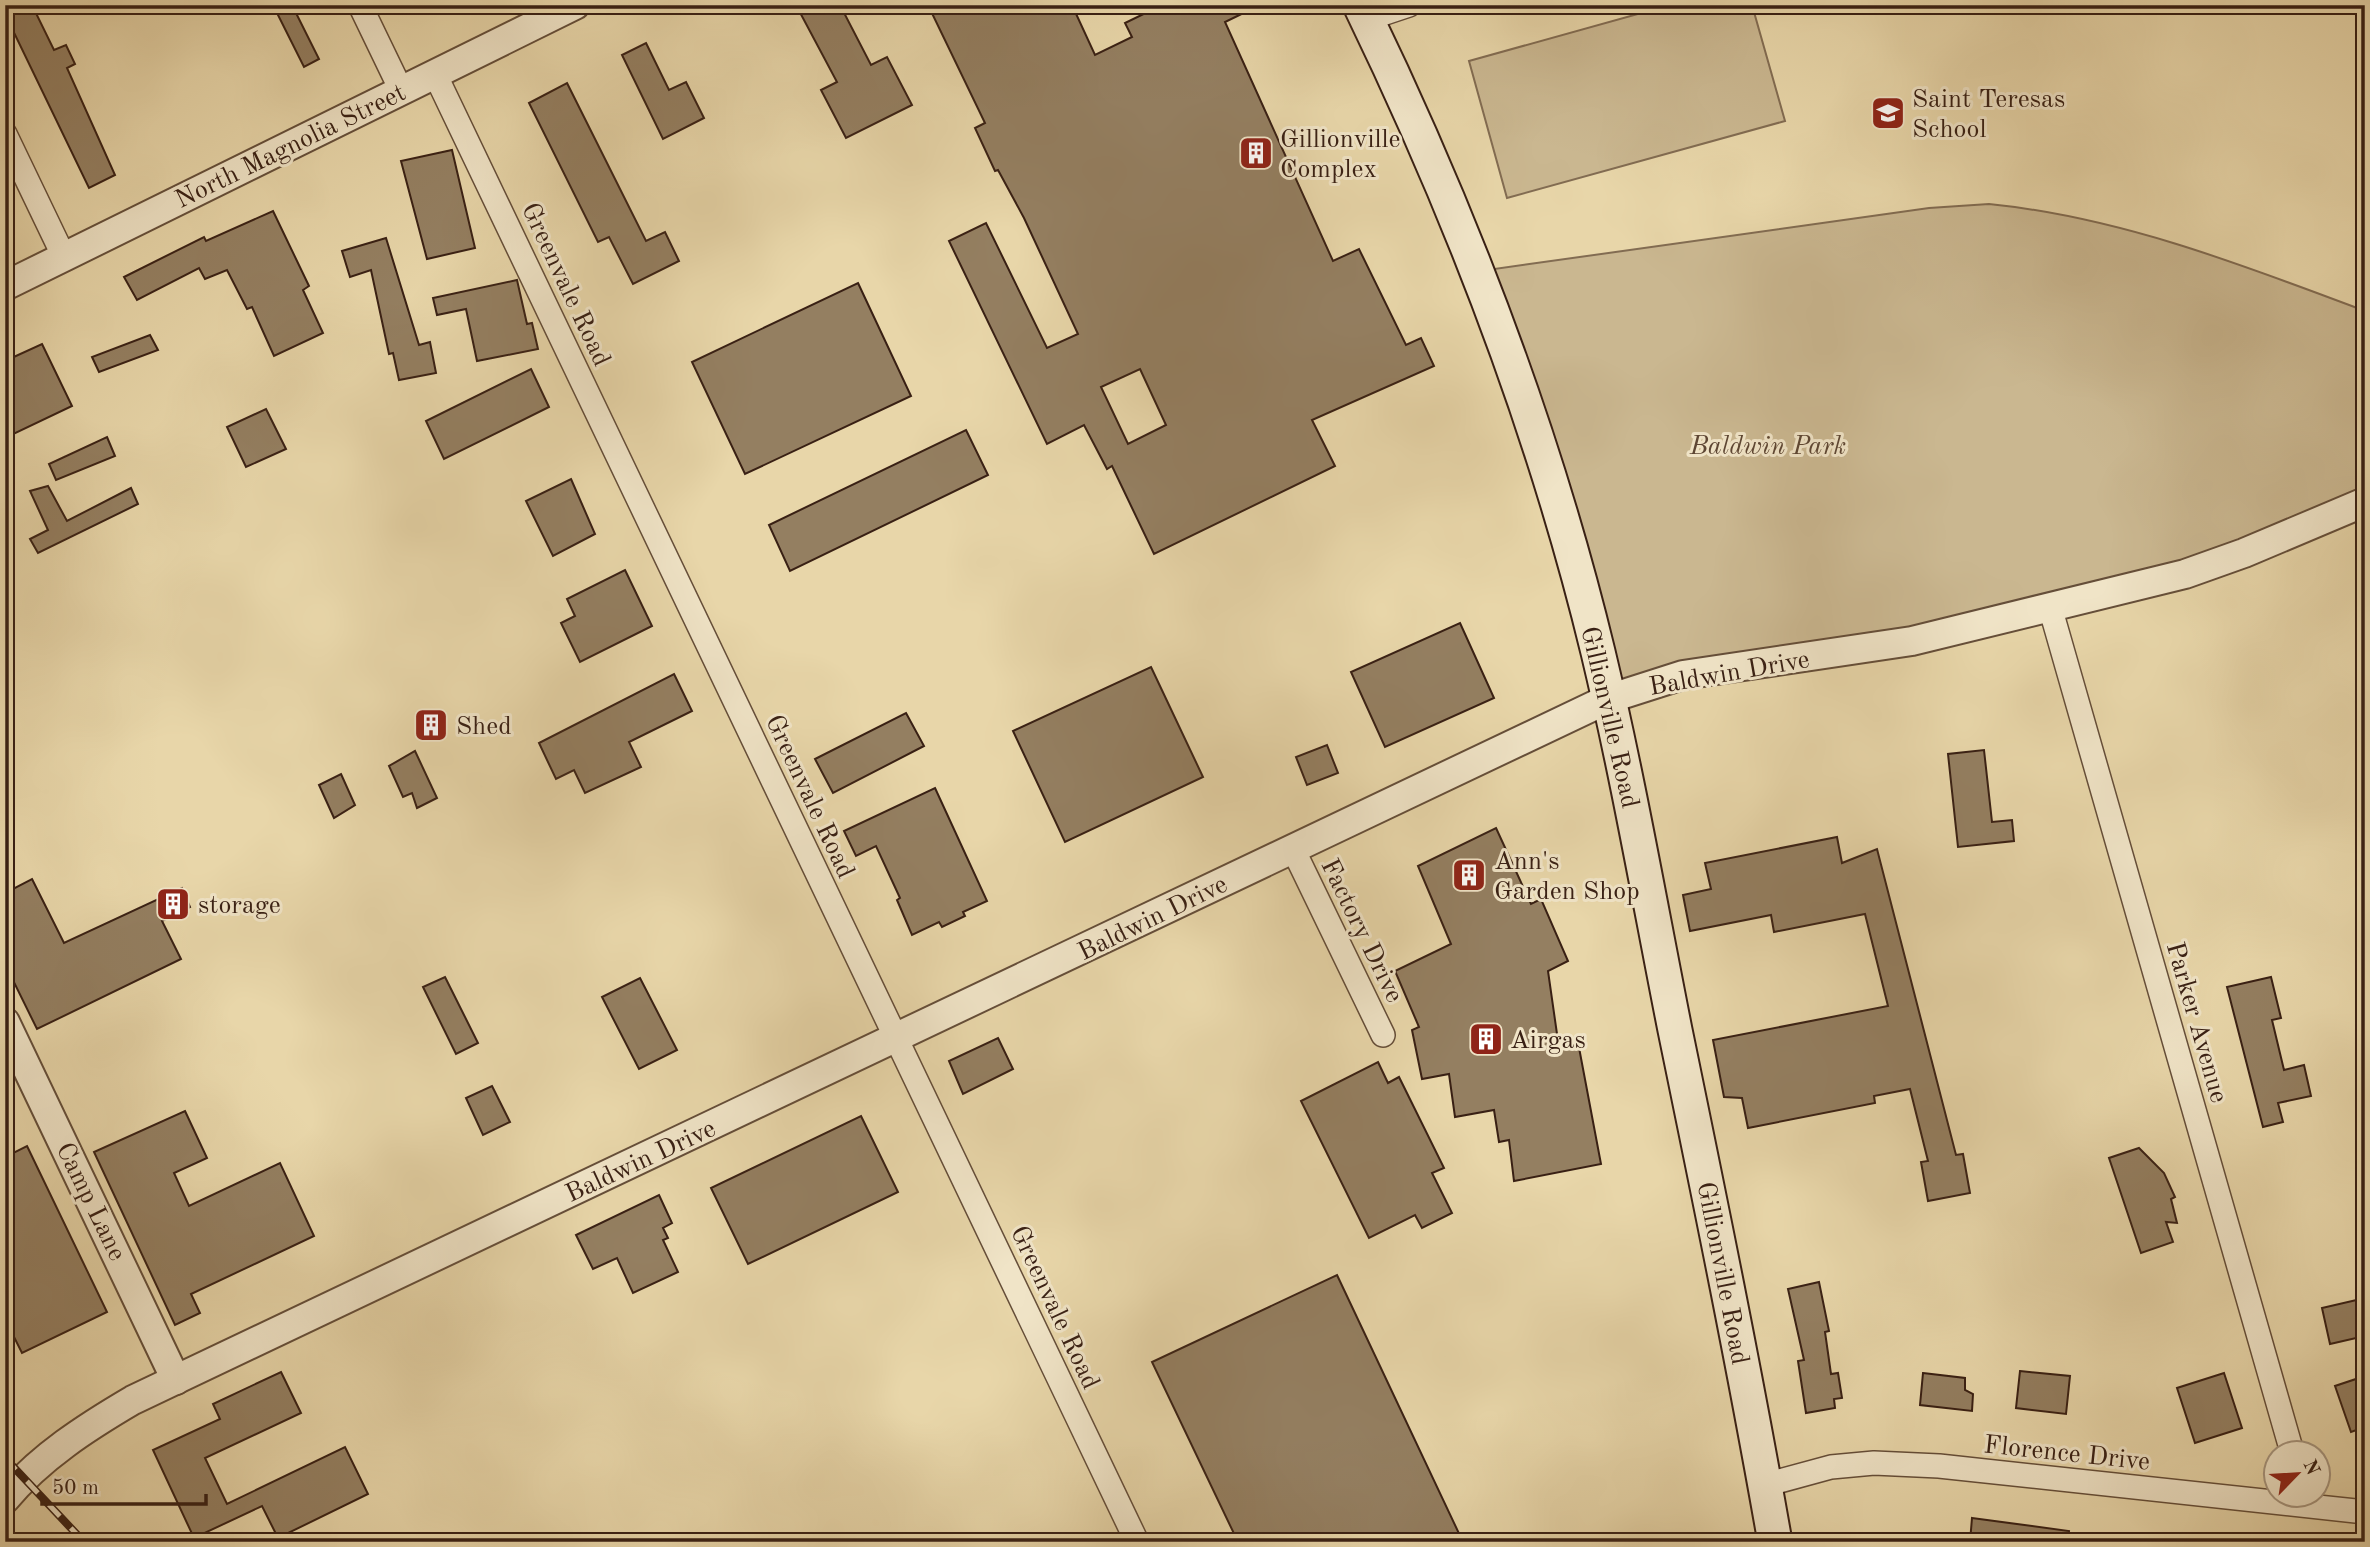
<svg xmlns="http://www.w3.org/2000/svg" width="2370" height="1547" font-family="'Old Standard TT',serif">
  <rect width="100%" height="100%" fill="#e8d6a9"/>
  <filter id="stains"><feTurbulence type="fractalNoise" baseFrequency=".00286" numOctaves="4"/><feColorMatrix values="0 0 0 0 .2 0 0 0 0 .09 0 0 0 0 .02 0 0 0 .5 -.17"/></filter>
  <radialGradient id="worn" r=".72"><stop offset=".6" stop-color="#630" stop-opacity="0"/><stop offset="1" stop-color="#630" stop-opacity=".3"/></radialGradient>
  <g fill="#cab790" stroke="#826c52" stroke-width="2">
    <path d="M 1670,5 L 1752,5 L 1785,121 L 1507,198 L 1469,61 Z"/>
    <path d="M 1989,204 C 2119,217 2243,265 2365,311 L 2365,500 L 2243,552 L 1610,696 L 1480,271 L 1929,208 Z"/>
  </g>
  <g fill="#947f61" stroke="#392014" stroke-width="2" fill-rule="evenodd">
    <path d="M 5,5 L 32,5 L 54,50 L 66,45 L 75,64 L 67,68 L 115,175 L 89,188 L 5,14 Z"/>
    <path d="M 273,5 L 292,5 L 319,59 L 304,67 Z"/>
    <path d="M 796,5 L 840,5 L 871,65 L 887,57 L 912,105 L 846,138 L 821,90 L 837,82 Z"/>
    <path d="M 928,5 L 1072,5 L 1095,55 L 1132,37 L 1125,23 L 1162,5 L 1260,5 L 1225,22 L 1333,261 L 1359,249 L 1406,345 L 1421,338 L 1434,366 L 1312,420 L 1335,466 L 1154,554 L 1112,466 L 1107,469 L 1084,425 L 1047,444 L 949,241 L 986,223 L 1047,348 L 1078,334 L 1024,218 L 998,170 L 995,171 L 975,128 L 985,123 ZM 1140,369 L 1166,425 L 1128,444 L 1101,387 Z"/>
    <path d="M 646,43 L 669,90 L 686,82 L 704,118 L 663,139 L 622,55 Z"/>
    <path d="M 567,83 L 646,241 L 665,232 L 679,261 L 633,284 L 609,237 L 598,242 L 529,103 Z"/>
    <path d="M 452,150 L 475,248 L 427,259 L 401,161 Z"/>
    <path d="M 273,211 L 309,286 L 303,290 L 323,333 L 274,356 L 252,307 L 247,309 L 227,270 L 205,279 L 199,268 L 137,300 L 124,277 L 204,237 L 206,241 Z"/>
    <path d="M 386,238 L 419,345 L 430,342 L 436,373 L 399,380 L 393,353 L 389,354 L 371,270 L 350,277 L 342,251 Z"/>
    <path d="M 517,280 L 527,324 L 532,323 L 538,349 L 477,361 L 466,309 L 437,315 L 433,298 Z"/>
    <path d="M 858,283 L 911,396 L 745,474 L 692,362 Z"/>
    <path d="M 150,335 L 158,350 L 99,372 L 92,357 Z"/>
    <path d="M 42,344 L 72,406 L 5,438 L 5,361 Z"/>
    <path d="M 531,369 L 549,407 L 444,459 L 426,421 Z"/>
    <path d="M 266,409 L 286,449 L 246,467 L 227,427 Z"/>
    <path d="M 966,430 L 988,475 L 790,571 L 769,525 Z"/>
    <path d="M 107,437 L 115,456 L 56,480 L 49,464 Z"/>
    <path d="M 571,479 L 595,534 L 553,556 L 526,501 Z"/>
    <path d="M 48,486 L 67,521 L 131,488 L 138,504 L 38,553 L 30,539 L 48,530 L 30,491 Z"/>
    <path d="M 625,570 L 652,626 L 580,662 L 561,623 L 575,616 L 567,599 Z"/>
    <path d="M 1460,623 L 1494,698 L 1385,747 L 1351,672 Z"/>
    <path d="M 1151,667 L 1203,777 L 1065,842 L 1013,731 Z"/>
    <path d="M 674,674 L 692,711 L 629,742 L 641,767 L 585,793 L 574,770 L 556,779 L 539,743 Z"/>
    <path d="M 906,713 L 924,746 L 833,793 L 815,759 Z"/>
    <path d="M 1327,745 L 1338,773 L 1307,785 L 1296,757 Z"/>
    <path d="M 1984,750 L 1992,822 L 2012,820 L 2014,841 L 1958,847 L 1948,754 Z"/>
    <path d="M 415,751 L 437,798 L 417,808 L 412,793 L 403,797 L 389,766 Z"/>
    <path d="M 341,774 L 355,805 L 334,818 L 319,785 Z"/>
    <path d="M 935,788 L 987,901 L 963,912 L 965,916 L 942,927 L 939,922 L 912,935 L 897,900 L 900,898 L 876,846 L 856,856 L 844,831 Z"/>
    <path d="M 1496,828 L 1531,904 L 1541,899 L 1568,961 L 1548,971 L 1558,1041 L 1577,1037 L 1601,1164 L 1514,1181 L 1509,1140 L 1499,1142 L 1494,1110 L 1455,1117 L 1449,1074 L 1422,1079 L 1412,1030 L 1419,1027 L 1395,971 L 1451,944 L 1418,866 Z"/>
    <path d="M 1837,837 L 1842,863 L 1877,849 L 1956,1155 L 1963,1154 L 1970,1193 L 1928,1201 L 1921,1162 L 1928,1161 L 1910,1089 L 1874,1096 L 1875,1103 L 1748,1128 L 1742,1098 L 1724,1097 L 1713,1040 L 1888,1006 L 1865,914 L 1774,932 L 1771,915 L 1690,931 L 1683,895 L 1711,889 L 1705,863 Z"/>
    <path d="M 32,879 L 64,943 L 182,888 L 190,907 L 162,921 L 181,959 L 37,1029 L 5,964 L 5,893 Z"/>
    <path d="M 445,977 L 478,1043 L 456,1054 L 423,987 Z"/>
    <path d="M 2271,977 L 2281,1018 L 2272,1020 L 2284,1070 L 2304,1065 L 2311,1096 L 2278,1103 L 2283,1122 L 2263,1127 L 2227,987 Z"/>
    <path d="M 640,978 L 677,1050 L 639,1069 L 602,997 Z"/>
    <path d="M 998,1038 L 1013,1069 L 963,1094 L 949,1061 Z"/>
    <path d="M 1378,1062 L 1388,1083 L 1399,1077 L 1444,1168 L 1432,1173 L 1452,1213 L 1422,1228 L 1415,1215 L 1369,1238 L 1301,1101 Z"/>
    <path d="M 492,1086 L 510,1122 L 483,1135 L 466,1098 Z"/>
    <path d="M 185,1111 L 207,1158 L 174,1173 L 189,1206 L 280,1163 L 314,1236 L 191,1294 L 200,1313 L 175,1325 L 94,1152 Z"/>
    <path d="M 861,1116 L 898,1192 L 748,1264 L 711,1188 Z"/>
    <path d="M 27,1146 L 107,1312 L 22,1353 L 5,1319 L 5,1157 Z"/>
    <path d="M 2139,1148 L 2164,1173 L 2175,1197 L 2171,1199 L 2177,1223 L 2166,1222 L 2173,1242 L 2141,1253 L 2109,1158 Z"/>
    <path d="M 659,1195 L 672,1223 L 663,1228 L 668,1238 L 663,1240 L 678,1272 L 633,1293 L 617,1258 L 593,1269 L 576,1235 Z"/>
    <path d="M 1337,1275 L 1463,1542 L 1238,1542 L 1152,1362 Z"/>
    <path d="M 1819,1282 L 1829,1331 L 1825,1332 L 1831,1374 L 1838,1373 L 1842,1398 L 1834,1399 L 1835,1408 L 1806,1413 L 1798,1361 L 1804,1360 L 1788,1289 Z"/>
    <path d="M 2365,1298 L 2365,1336 L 2330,1344 L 2322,1308 Z"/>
    <path d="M 2020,1371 L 2070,1376 L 2066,1414 L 2016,1408 Z"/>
    <path d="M 281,1372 L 301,1413 L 205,1458 L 227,1504 L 345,1447 L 368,1494 L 278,1538 L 262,1506 L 194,1538 L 153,1450 L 220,1419 L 213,1404 Z"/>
    <path d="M 1923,1373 L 1965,1378 L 1965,1390 L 1973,1394 L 1972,1411 L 1920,1405 Z"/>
    <path d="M 2224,1373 L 2242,1428 L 2195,1443 L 2177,1388 Z"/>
    <path d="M 2365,1376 L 2365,1427 L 2351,1432 L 2335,1386 Z"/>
    <path d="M 1972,1518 L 2069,1531 L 2068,1542 L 1970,1542 Z"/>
  </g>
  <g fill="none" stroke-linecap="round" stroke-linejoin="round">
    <g stroke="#654e39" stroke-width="26">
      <g id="minor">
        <path d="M 360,5 L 401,90"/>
        <path d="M 1367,19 L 1409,5"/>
        <path d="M 435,74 L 1137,1542"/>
        <path d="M 5,134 L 64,257"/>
        <path d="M 2050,607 L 2292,1452"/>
        <path d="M 1293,849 L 1383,1035"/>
        <path d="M 1765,1485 L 1831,1467 L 1874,1463 L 1939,1466 L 2365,1512"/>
      </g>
    </g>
    <g stroke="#654e39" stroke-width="32">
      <g id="tertiary">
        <path d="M 5,286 L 575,5"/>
        <path d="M 5,1022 L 176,1380"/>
        <path d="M 5,1499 C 40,1457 87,1427 133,1400 L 1608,699 L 1683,675 L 1912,641 L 2185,574 L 2244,553 L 2365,502"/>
      </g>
    </g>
    <g stroke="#392014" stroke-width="37">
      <path id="secondary" d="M 1360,5 C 1460,211 1544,429 1598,652 C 1628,777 1650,904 1675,1030 C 1710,1200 1745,1371 1775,1542"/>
    </g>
    <use href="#minor" stroke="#f0e4c7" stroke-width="23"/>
    <use href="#tertiary" stroke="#f0e4c7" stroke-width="28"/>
    <use href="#secondary" stroke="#f0e4c7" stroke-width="33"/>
    <g stroke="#392014" stroke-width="8">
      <path id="rail" d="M 5,1458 L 84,1542"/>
    </g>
    <use href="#rail" stroke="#f0e4c7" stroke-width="5" stroke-dasharray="16" stroke-linecap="butt"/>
  </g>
  <defs>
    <g id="school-square" transform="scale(1.75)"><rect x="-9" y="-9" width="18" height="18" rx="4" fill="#8f2418" stroke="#f0e4c7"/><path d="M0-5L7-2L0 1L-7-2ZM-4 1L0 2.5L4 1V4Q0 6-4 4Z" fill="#fff"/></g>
    <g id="building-square" transform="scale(1.75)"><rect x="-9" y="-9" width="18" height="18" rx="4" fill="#8f2418" stroke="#f0e4c7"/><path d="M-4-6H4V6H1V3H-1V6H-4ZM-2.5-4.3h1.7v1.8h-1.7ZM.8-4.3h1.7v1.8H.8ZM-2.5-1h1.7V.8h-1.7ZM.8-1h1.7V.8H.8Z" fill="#fff"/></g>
  </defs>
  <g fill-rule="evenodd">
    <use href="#school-square" x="1888" y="113"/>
    <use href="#building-square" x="1256" y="153"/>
    <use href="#building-square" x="431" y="725"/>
    <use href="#building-square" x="1469" y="875"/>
    <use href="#building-square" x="173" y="904"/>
    <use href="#building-square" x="1486" y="1039"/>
  </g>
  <g text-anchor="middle" stroke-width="6" stroke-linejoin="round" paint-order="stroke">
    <g font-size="26" fill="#392014" stroke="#f0e4c7" text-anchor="start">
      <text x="1912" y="107">Saint Teresas<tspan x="1912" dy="30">School</tspan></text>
      <text x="1280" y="147">Gillionville<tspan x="1280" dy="30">Complex</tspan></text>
      <text x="456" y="734">Shed</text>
      <text x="1494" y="869">Ann's<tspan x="1494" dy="30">Garden Shop</tspan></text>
      <text x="198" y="913">storage</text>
      <text x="1510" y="1048">Airgas</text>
    </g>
    <g font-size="26" fill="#392014" stroke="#f0e4c7">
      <text transform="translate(290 145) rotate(-26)" y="9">North Magnolia Street</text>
      <text transform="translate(567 284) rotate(65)" y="9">Greenvale Road</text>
      <text transform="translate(1729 672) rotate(-10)" y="9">Baldwin Drive</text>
      <text transform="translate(1611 717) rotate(77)" y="9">Gillionville Road</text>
      <text transform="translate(811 796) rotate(65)" y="9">Greenvale Road</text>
      <text transform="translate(1152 917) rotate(-26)" y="9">Baldwin Drive</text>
      <text transform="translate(1363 930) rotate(64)" y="9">Factory Drive</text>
      <text transform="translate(2198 1022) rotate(74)" y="9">Parker Avenue</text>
      <text transform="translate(640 1160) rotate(-25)" y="9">Baldwin Drive</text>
      <text transform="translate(92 1201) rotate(64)" y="9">Camp Lane</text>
      <text transform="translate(1724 1273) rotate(79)" y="9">Gillionville Road</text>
      <text transform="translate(1056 1307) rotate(65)" y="9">Greenvale Road</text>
      <text transform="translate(2067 1452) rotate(6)" y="9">Florence Drive</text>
    </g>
    <g font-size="26" font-style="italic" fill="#5d4633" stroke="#f0e4c7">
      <text x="1768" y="454">Baldwin Park</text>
    </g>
  </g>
  <rect width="2370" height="1547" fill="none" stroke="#e8d6a9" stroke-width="28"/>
  <rect x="7" y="7" width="2356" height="1533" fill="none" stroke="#392014" stroke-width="3.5"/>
  <rect x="14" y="14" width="2342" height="1519" fill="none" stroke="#392014" stroke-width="2"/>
  <g transform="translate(2297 1474) rotate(65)"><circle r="33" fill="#f0e4c7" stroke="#a7967f" stroke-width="2"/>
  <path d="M0-5L12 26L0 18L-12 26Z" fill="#8f2418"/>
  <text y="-10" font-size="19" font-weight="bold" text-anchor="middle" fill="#392014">N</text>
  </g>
  <path d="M42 1494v10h164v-10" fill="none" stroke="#392014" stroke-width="3.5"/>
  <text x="52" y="1494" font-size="21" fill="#392014" stroke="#f0e4c7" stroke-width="5" paint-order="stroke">50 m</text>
  <rect width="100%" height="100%" filter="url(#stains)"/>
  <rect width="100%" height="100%" fill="url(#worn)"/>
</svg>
